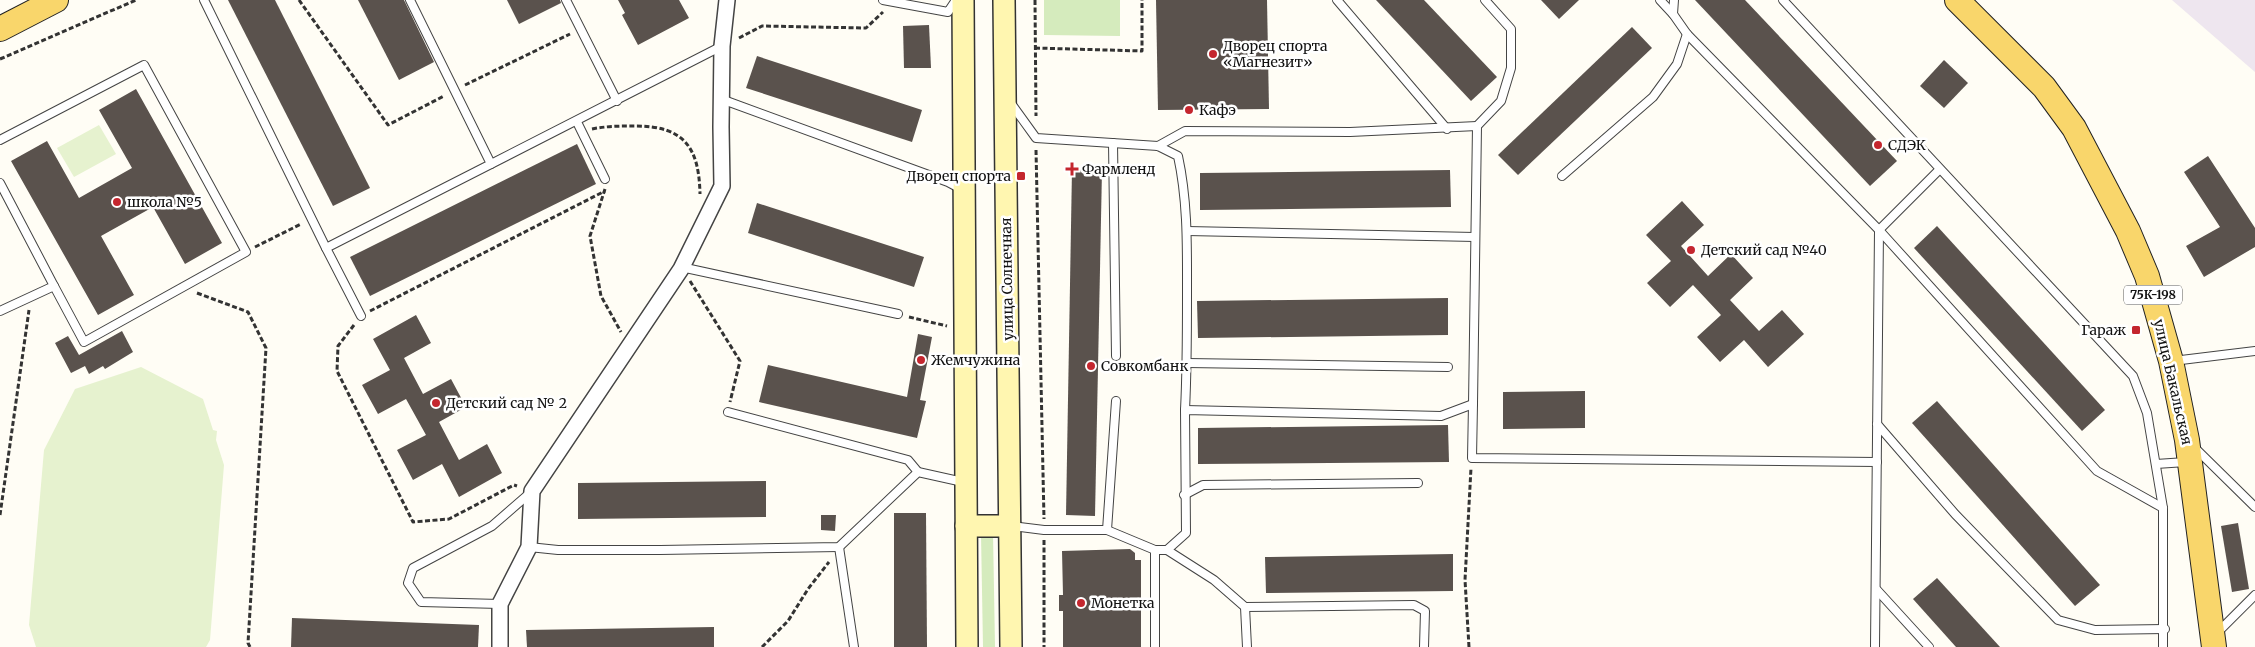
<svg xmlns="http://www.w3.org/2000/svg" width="2255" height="647" font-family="Merriweather,serif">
  <rect width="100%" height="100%" fill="#fffdf5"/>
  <path fill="#eee6ef" d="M 2172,0 L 2255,0 L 2255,72 Z"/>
  <g fill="#d5ebbd">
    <path d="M 1044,0 L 1120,0 L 1120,36 L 1044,35 Z"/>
    <path d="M 993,533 L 995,647 L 983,647 L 981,534 Z"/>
  </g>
  <g fill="#e6f2cf">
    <path d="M 99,125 L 116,154 L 74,177 L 57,148 Z"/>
    <path d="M 141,367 L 203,399 L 213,430 L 217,431 L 216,440 L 224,465 L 210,640 L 206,647 L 36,647 L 29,625 L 44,450 L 75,389 Z"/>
  </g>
  <g fill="#5a524d">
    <path d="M 228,0 L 275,0 L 370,188 L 333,206 Z"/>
    <path d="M 358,0 L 404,0 L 434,62 L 399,80 Z"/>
    <path d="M 507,0 L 560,0 L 561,3 L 519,24 Z"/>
    <path d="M 618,0 L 679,0 L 689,18 L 638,45 L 622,15 L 625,13 Z"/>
    <path d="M 1156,0 L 1267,0 L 1269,109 L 1158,110 Z"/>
    <path d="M 1376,0 L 1424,0 L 1497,77 L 1471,101 Z"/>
    <path d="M 1541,0 L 1579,0 L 1559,19 Z"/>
    <path d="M 1695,0 L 1745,0 L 1897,161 L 1870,186 Z"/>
    <path d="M 929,25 L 931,68 L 904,68 L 903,26 Z"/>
    <path d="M 1632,27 L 1652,48 L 1518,175 L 1498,155 Z"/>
    <path d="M 757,56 L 922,110 L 912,142 L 746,88 Z"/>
    <path d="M 1944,60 L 1968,83 L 1944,108 L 1920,86 Z"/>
    <path d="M 136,89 L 222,243 L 185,264 L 153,207 L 101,236 L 134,295 L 98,315 L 11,161 L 47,141 L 79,198 L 132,168 L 99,110 Z"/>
    <path d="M 577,144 L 596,184 L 370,296 L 350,257 Z"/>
    <path d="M 2208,156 L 2255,228 L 2255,247 L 2204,277 L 2186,246 L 2220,227 L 2184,172 Z"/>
    <path d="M 1072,169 L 1102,170 L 1095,516 L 1066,515 Z"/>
    <path d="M 1450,170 L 1451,207 L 1200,210 L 1200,173 Z"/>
    <path d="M 1682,201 L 1704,225 L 1681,246 L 1708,276 L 1731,254 L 1753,278 L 1730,300 L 1759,331 L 1782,310 L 1804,334 L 1768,367 L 1744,340 L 1720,362 L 1697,337 L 1721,315 L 1693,285 L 1670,307 L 1647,283 L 1671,261 L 1646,235 Z"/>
    <path d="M 757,203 L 924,257 L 914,287 L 748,233 Z"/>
    <path d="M 1937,226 L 2105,410 L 2082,431 L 1914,248 Z"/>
    <path d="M 1448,298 L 1448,335 L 1198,338 L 1197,301 Z"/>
    <path d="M 416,315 L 431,343 L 404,358 L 423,394 L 451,379 L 466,407 L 439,422 L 459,460 L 487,444 L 502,473 L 459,497 L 442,464 L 413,480 L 397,450 L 426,435 L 406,399 L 378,414 L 362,385 L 390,370 L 373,339 Z"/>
    <path d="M 122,331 L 133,352 L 105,369 L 103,366 L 89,374 L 85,366 L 71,373 L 55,343 L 68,336 L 79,355 Z"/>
    <path d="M 918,334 L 932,337 L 920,400 L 926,401 L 917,438 L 759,402 L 768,365 L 907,397 Z"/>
    <path d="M 1585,391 L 1585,428 L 1503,429 L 1503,392 Z"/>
    <path d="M 1937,401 L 2100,585 L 2075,606 L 1912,423 Z"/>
    <path d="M 1448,425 L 1449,462 L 1198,464 L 1198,428 Z"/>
    <path d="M 766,481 L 766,517 L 578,519 L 578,483 Z"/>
    <path d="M 894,513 L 926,513 L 927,647 L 894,647 Z"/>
    <path d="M 821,515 L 836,515 L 835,531 L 821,530 Z"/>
    <path d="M 2238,523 L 2249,589 L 2232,592 L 2221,526 Z"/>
    <path d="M 1130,549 L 1135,553 L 1135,560 L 1141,560 L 1141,647 L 1063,647 L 1063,611 L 1059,611 L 1059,595 L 1063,595 L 1062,551 Z"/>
    <path d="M 1453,554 L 1453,591 L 1266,593 L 1265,557 Z"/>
    <path d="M 1937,578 L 2000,647 L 1956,647 L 1913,599 Z"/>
    <path d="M 292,618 L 479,625 L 478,647 L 291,647 Z"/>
    <path d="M 714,627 L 714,647 L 527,647 L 526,630 Z"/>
  </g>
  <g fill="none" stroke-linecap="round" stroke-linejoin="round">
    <g stroke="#444" stroke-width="10">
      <g id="lane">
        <path d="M 204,0 L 326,248 L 491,164 L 410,0"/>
        <path d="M 566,0 L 617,101"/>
        <path d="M 883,0 L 948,12 L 956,0"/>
        <path d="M 1337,0 L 1447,129"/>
        <path d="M 1660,0 L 1673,14"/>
        <path d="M 1674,0 L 1673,14 L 1687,34 L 1879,230 L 2097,471 L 2163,508"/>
        <path d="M 1783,0 L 2133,376 L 2147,413 L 2163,508 L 2163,647"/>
        <path d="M 721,99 L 948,182 L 963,190"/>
        <path d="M 1010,102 L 1036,138 L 1158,146 L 1178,156 C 1188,202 1187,248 1187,294 C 1187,333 1187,371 1185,410"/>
        <path d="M 577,122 L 605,179"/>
        <path d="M 0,140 L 144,65 L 246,252 L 84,342 L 54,286"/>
        <path d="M 1113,143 L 1116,356"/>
        <path d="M 1158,146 L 1185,131 L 1350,132 L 1477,126"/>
        <path d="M 491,164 L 722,46"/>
        <path d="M 1562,176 L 1653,97 L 1677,64 L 1687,34"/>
        <path d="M 0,183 L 54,286 L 0,311"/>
        <path d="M 1187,231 L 1475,237"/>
        <path d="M 326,248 L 361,316"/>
        <path d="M 681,267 L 898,314"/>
        <path d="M 2173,361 L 2255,351"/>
        <path d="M 1187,363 L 1448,367"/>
        <path d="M 1473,404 L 1472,458 L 1877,462"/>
        <path d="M 728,412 L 908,460 L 918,472"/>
        <path d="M 1877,424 L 1955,514 L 2058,620 L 2095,630 L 2165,629"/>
        <path d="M 2194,447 L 2255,507"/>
        <path d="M 2156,464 L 2186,462"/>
        <path d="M 1184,495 L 1203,485 L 1418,483"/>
        <path d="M 1012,526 L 1044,530 L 1107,530 L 1155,550 L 1167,550 L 1186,533 L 1185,410 L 1441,416 L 1473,404 L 1477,126 L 1501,101 L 1511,68 L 1511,29 L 1485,0"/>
        <path d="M 1107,530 L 1116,401"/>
        <path d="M 529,547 L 558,550 L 660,550 L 839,547 L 918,472 L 963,482"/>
        <path d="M 839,547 L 854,647"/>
        <path d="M 1167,550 L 1214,580 L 1245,607 L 1414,605 L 1425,611 L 1424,647"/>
        <path d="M 1877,590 L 1929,647"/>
        <path d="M 500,604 L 421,602 L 408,583 L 413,568 L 492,526 L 530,493"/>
        <path d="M 1245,607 L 1247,647"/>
        <path d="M 2218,632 L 2255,595"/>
        <path d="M 1155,647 L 1155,550"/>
        <path d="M 1875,647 L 1879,230 L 1939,170"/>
      </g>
    </g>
    <g stroke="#444" stroke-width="18">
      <path id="street" d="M 500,647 L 500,604 L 529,547 L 532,491 L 681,269 L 722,186 L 721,127 L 722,46 L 727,0"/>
    </g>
    <g stroke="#333" stroke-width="24">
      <g id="secondary">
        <path d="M 963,0 L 967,647"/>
        <path d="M 1004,0 L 1011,647"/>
        <path d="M 966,526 L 1010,526"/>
      </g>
    </g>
    <g stroke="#222" stroke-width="26">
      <g id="primary">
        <path d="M 1957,0 L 2044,87 L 2074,128 L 2128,231 L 2147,276 L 2171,361 L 2187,440 L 2214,647"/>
        <path d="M 0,29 L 56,0"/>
      </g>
    </g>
    <g stroke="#333" stroke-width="3" stroke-dasharray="5 2.5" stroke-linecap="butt">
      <path d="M 299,0 L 388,125 L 444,96"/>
      <path d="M 1035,0 L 1036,116"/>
      <path d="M 739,38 L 762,26 L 866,28 L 883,12"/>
      <path d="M 1035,48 L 1142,51 L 1142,0"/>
      <path d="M 0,59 L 136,0"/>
      <path d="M 465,85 L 570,34"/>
      <path d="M 592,129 C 607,126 621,126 635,126 C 684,126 699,147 700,194"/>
      <path d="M 1036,150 L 1044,519"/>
      <path d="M 605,189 L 590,236 L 601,296 L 621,332"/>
      <path d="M 255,247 L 301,224"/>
      <path d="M 690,281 L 740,361 L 730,402"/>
      <path d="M 197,293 L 248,312 L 266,348 L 248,643 L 250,647"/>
      <path d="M 370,311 L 605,191"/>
      <path d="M 909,317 L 947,326"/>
      <path d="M 354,325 L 338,346 L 337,371 L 413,522 L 449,519 L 514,485 L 517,486"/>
      <path d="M 0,515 L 29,310"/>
      <path d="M 1044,540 L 1044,647"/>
      <path d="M 762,647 L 788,621 L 808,589 L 829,562"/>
      <path d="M 1469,647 L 1465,580 L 1471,468"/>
    </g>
    <use href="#lane" stroke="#fff" stroke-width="8"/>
    <use href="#street" stroke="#fff" stroke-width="15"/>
    <use href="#secondary" stroke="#fff6b0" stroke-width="21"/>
    <use href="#primary" stroke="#f9d66b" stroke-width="24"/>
  </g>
  <g fill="#c4262e" stroke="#fff" stroke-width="2">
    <circle cx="1213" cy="54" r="5"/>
    <circle cx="1189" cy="110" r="5"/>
    <circle cx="1878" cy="145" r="5"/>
    <path d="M1069.5 161.5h5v5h5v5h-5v5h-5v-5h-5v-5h5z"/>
    <rect x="1016" y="171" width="10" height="10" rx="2.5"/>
    <circle cx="117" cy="202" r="5"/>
    <circle cx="1691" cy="250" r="5"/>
    <rect x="2131" y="325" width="10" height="10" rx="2.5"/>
    <circle cx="921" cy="360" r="5"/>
    <circle cx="1091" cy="366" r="5"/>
    <circle cx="436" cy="403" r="5"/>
    <circle cx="1081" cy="603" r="5"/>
  </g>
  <g text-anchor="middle" stroke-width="5" stroke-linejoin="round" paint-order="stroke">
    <rect fill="#fff" stroke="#585858" stroke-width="1" x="2124" y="285.5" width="58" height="19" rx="4"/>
    <g font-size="12" font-weight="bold" fill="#111">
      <text x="2153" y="299">75К-198</text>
    </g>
    <g font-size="14" fill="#111" stroke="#fff" text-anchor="start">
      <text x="1223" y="51">Дворец спорта<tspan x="1223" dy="16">«Магнезит»</tspan></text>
      <text x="1199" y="115">Кафэ</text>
      <text x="1888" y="150">СДЭК</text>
      <text x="1082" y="174">Фармленд</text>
      <text x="1011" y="181" text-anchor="end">Дворец спорта</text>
      <text x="127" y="207">школа №5</text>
      <text x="1701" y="255">Детский сад №40</text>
      <text x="2126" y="335" text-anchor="end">Гараж</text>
      <text x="931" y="365">Жемчужина</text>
      <text x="1101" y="371">Совкомбанк</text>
      <text x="446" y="408">Детский сад № 2</text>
      <text x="1091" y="608">Монетка</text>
    </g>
    <g font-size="14" fill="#111" stroke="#fff">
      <text transform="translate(1007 279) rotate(-91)" y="5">улица Солнечная</text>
      <text transform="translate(2173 382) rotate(77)" y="5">улица Бакальская</text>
    </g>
  </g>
</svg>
